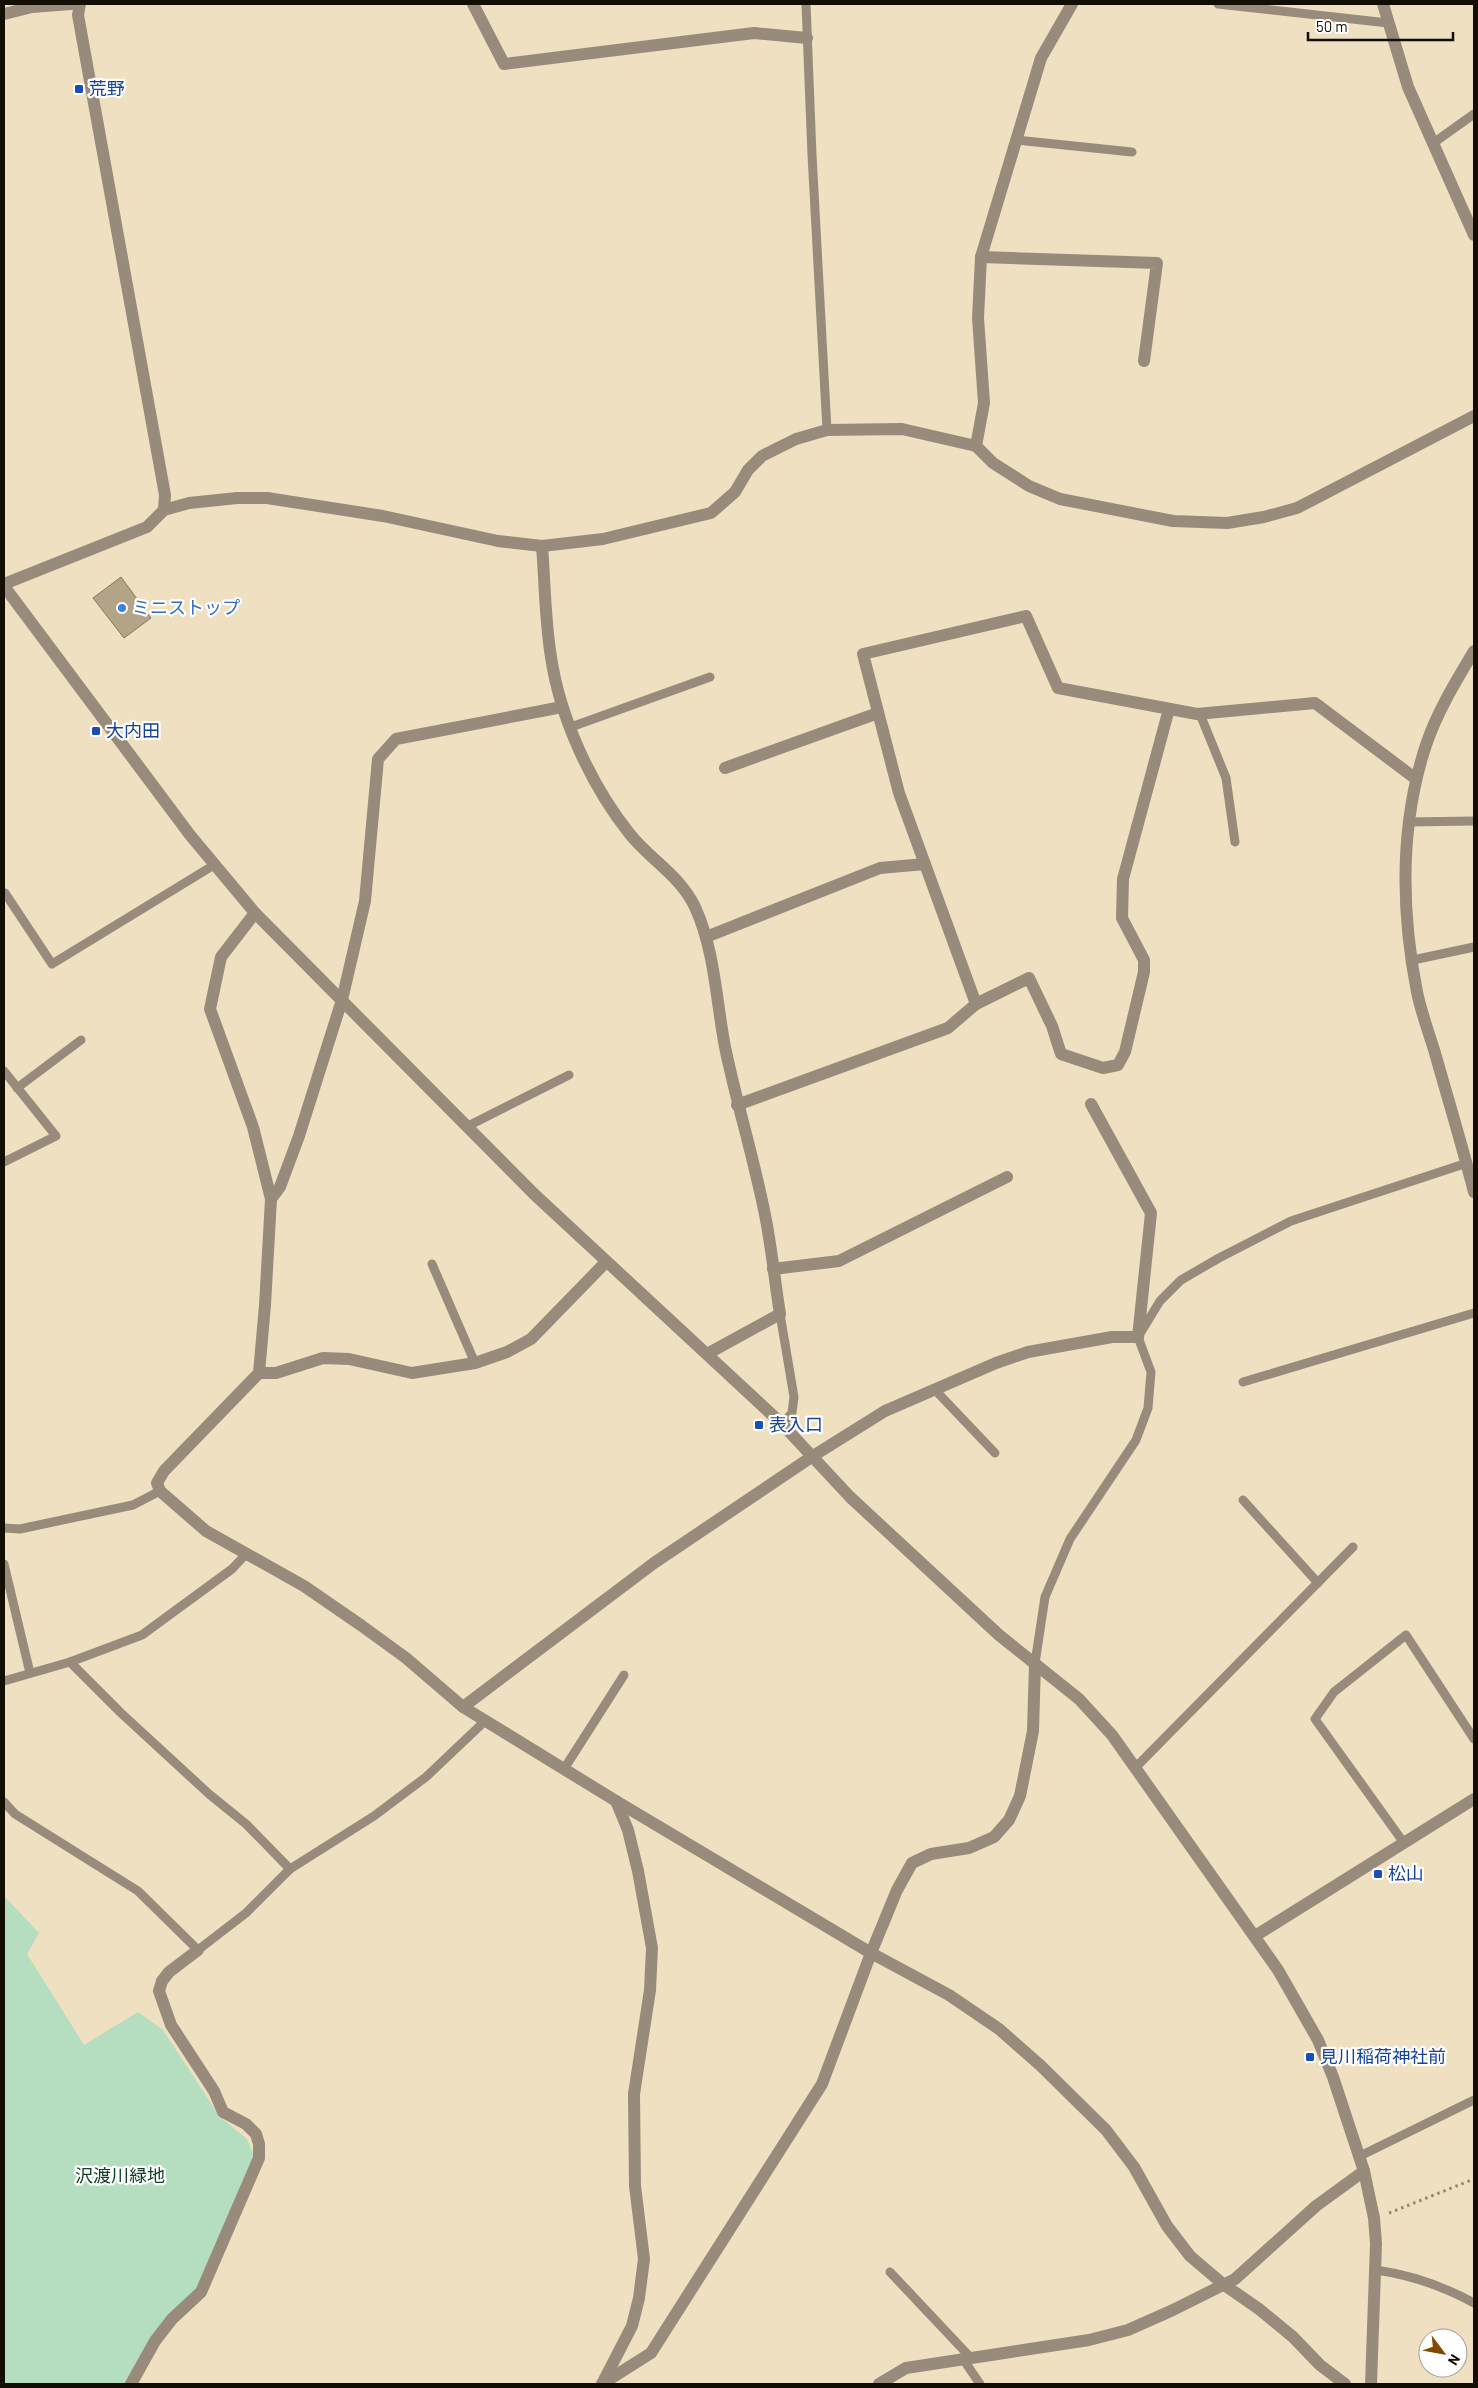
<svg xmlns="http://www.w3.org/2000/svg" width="1478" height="2388" font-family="Barlow,'Noto Sans JP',sans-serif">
  <rect width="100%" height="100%" fill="#eee0c1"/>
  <path fill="#b5dec0" d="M 4,1896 L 39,1933 L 27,1954 L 84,2045 L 138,2012 L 163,2030 L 220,2117 L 247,2139 L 255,2158 L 196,2288 L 128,2384 L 4,2384 Z"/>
  <path fill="#b1a487" stroke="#877a5e" d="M 121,577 L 151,618 L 124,638 L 93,598 Z"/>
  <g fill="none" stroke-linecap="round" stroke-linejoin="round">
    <path stroke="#928771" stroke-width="3" stroke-dasharray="2.5 4" stroke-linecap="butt" d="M 1389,2213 L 1474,2179"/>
    <g stroke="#998b7c" stroke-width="9">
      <path d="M 806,4 L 812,155 L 827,430"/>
      <path d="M 1218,4 L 1388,23"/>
      <path d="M 1016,140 L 1132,152"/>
      <path d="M 1432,144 L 1474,114"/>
      <path d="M 1200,714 L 1226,778 L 1235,842"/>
      <path d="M 571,727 L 710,677"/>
      <path d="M 1408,822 L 1474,821"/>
      <path d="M 5,893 L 52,964 L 214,865"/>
      <path d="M 1413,960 L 1474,947"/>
      <path d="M 4,1071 L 56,1136 L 4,1162"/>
      <path d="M 17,1088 L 81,1040"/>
      <path d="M 468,1126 L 569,1075"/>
      <path d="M 432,1264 L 475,1363"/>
      <path d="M 780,1314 L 794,1397 L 792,1413 L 782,1424"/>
      <path d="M 1243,1382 L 1474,1313"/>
      <path d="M 936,1391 L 995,1453"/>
      <path d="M 1243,1500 L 1318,1583"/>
      <path d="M 4,1528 L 20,1529 L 133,1505 L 160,1491"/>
      <path d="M 4,1564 L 30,1673"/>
      <path d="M 70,1662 L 121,1713 L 209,1794 L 246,1824 L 290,1869"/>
      <path d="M 1035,1663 L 1045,1597 L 1070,1539 L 1136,1440 L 1148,1408 L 1151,1372 L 1138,1337 L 1160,1301 L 1181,1280 L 1219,1258 L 1291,1221 L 1467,1163"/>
      <path d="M 4,1681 L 70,1662 L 142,1635 L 232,1569 L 246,1554"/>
      <path d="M 1136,1767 L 1353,1547"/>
      <path d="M 564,1769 L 624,1675"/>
      <path d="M 4,1802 L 15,1814 L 138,1891 L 198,1950 L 246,1913 L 290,1869 L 374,1816 L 426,1777 L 485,1721"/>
      <path d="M 1404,1843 L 1315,1719 L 1334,1692 L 1406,1635 L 1474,1739"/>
      <path d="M 1360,2156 L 1474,2100"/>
      <path d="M 1376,2270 C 1411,2275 1443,2286 1474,2303"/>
      <path d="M 890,2272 L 971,2358"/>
      <path d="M 963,2359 L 980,2384"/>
    </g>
    <g stroke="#998b7c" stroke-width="12">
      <path d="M 473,4 L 504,64 L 754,33 L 807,38"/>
      <path d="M 4,14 L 32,7 L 71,4"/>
      <path d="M 981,257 L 1157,263 L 1144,361"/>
      <path d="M 976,446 L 984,403 L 978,318 L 981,257 L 1041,58 L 1072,4"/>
      <path d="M 164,510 L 189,503 L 237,498 L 267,498 L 383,516 L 498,541 L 542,546 L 603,539 L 711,513 L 735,492 L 748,470 L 762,456 L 796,439 L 827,430 L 902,429 L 976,446 L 993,463 L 1029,486 L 1060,499 L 1173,521 L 1227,523 L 1264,517 L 1297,508 L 1474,416"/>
      <path d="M 542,546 C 545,583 545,621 551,657 C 560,718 591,785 629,833 C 649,859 680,875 695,907 C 715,951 716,1000 725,1047 C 737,1105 755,1162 766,1220 C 772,1251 775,1283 780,1314 L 707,1354"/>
      <path d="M 562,707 L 396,739 L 378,759 L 365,901 L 342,1000 L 299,1136 L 280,1187 L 271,1199 L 265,1305 L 259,1373 L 164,1471 L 157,1483 L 160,1491 L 206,1531 L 304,1586 L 362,1626 L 406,1658 L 463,1707 L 616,1801 L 871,1953 L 949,1995 L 999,2029 L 1040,2065 L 1106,2130 L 1134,2167 L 1167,2226 L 1190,2256 L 1223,2284 L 1259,2309 L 1293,2337 L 1320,2365 L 1345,2384"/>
      <path d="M 725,768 L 878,713"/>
      <path d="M 255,913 L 221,957 L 210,1009 L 253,1127 L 271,1199"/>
      <path d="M 706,937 L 880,868 L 925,864"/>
      <path d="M 976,1004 L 1029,978 L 1052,1026 L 1061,1054 L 1103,1068 L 1118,1065 L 1125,1052 L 1144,972 L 1144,960 L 1122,918 L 1123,879 L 1169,709"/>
      <path d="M 737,1105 L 948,1028 L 976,1004 L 899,793 L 863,654 L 1026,616 L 1058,688 L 1197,714 L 1315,703 L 1416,779"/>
      <path d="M 773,1269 L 839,1261 L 1007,1177"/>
      <path d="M 259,1373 L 276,1373 L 323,1358 L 349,1359 L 412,1373 L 475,1363 L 507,1352 L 531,1339 L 606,1262"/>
      <path d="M 463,1707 L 654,1563 L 813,1456 L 885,1411 L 996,1363 L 1028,1352 L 1112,1337 L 1138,1337 L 1151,1213 L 1091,1104"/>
      <path d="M 131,2384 L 155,2341 L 172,2319 L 201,2292 L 259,2158 L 259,2144 L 256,2134 L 246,2124 L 223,2112 L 214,2091 L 171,2025 L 159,1991 L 162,1981 L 169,1972 L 198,1950"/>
      <path d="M 602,2384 L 651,2353 L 822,2084 L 871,1953 L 897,1890 L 912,1863 L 931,1854 L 969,1848 L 994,1837 L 1009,1820 L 1020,1796 L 1033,1731 L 1035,1663"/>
      <path d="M 602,2384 L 632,2326 L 639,2298 L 644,2259 L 635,2186 L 634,2094 L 650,1990 L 652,1948 L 638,1871 L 628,1830 L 616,1801"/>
      <path d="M 879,2384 L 906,2368 L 1089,2340 L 1128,2330 L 1173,2310 L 1235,2279 L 1316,2206 L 1364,2171"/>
    </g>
    <g stroke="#998b7c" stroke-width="12">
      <path d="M 1383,4 L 1408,87 L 1474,235"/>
      <path d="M 4,584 L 147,527 L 164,510 L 165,495 L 78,15 L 80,4"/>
      <path d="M 4,586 L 190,835 L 255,913 L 534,1194 L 782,1424 L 850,1497 L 999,1635 L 1079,1699 L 1112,1735 L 1278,1970 L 1318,2040 L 1333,2077 L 1364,2171 L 1374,2218 L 1376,2244 L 1371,2384"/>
      <path d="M 1474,651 C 1456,681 1437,712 1426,745 C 1400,824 1401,910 1417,992 C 1421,1012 1429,1033 1435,1053 C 1448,1099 1462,1145 1474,1192"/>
      <path d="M 1255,1936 L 1474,1799"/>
    </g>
  </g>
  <g fill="#1a4fb4" stroke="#fff" stroke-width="2">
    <rect x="74" y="84" width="10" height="10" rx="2.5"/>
    <rect x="91" y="726" width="10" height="10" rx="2.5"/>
    <rect x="754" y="1420" width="10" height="10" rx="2.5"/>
    <rect x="1373" y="1869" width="10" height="10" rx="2.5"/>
    <rect x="1305" y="2052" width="10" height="10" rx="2.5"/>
  </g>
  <circle fill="#3f7fe0" stroke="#fff" stroke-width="2" cx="122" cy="608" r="5"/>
  <g text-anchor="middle" stroke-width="4.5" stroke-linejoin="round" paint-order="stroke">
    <g font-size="18" fill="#164399" stroke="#fff" text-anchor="start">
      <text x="89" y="95">荒野</text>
      <text x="106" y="737">大内田</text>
      <text x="769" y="1431">表入口</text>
      <text x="1388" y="1880">松山</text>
      <text x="1320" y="2063">見川稲荷神社前</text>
    </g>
    <g font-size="18" fill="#366cbe" stroke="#fff" text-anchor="start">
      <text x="132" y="614">ミニストップ</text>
    </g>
    <g font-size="18" fill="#104124" stroke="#fff">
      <text x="120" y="2182">沢渡川緑地</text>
    </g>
  </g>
  <rect width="1478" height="2388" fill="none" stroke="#130e04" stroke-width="10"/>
  <g transform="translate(1443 2353) rotate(122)"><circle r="24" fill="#ffffff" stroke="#a19f9b"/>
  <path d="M0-4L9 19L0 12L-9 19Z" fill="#834800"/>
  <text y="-8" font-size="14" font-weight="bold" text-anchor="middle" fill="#130e04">N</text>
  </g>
  <path d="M1308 32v8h145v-8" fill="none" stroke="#130e04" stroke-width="2.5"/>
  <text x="1316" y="32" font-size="15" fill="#130e04" stroke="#ffffff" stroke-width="4" paint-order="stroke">50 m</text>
</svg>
